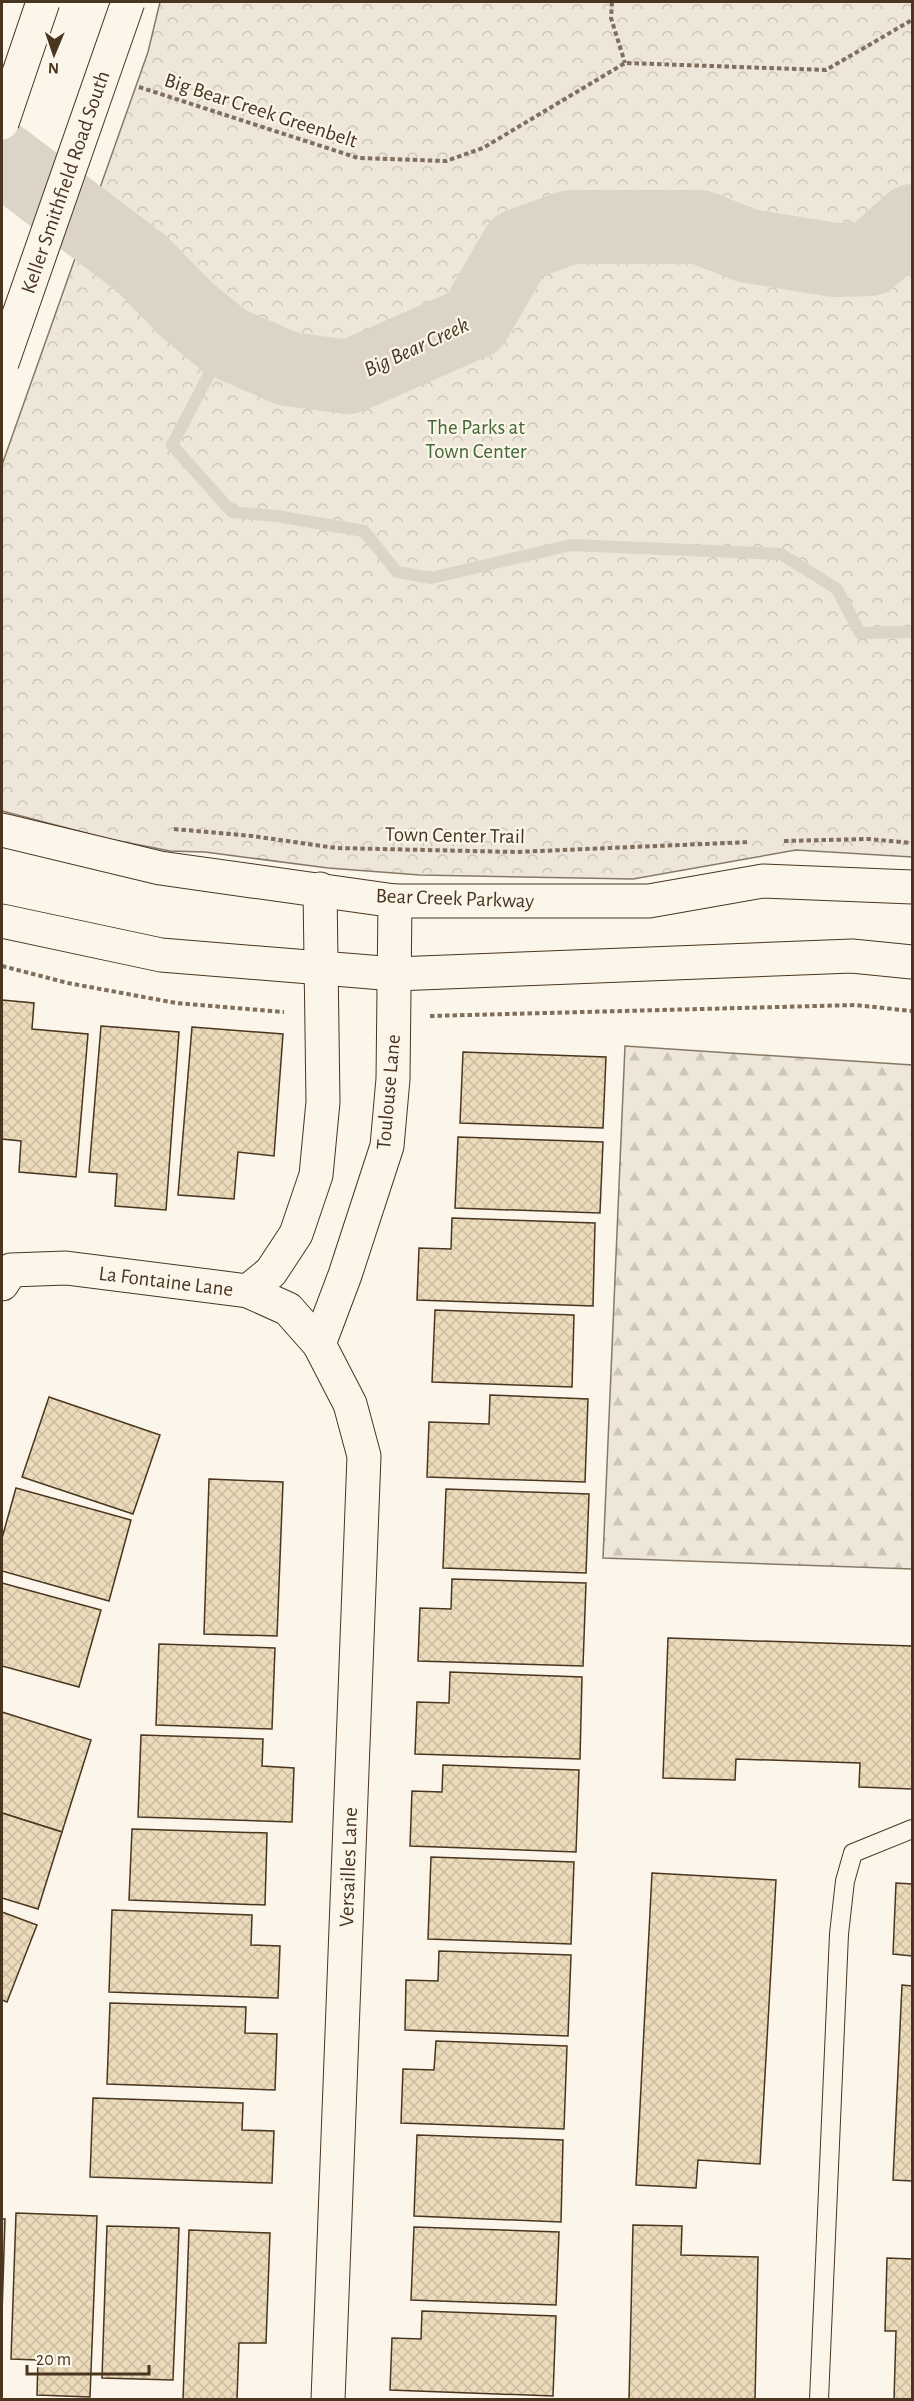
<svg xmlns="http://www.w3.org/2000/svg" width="914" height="2401" font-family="'Alegreya Sans',sans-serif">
  <defs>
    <pattern id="forest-firs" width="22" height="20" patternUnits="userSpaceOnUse" patternTransform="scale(1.5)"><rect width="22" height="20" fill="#ede6d9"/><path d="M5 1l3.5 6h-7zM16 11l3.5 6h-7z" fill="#cdc6ba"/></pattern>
    <pattern id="park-crowns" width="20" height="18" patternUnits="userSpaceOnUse" patternTransform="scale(1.5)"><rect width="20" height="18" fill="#ede6d9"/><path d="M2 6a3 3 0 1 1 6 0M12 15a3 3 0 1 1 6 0" fill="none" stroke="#cdc6ba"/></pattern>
    <pattern id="building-cross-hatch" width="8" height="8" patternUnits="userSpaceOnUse" patternTransform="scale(1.5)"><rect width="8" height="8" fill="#ecdcbc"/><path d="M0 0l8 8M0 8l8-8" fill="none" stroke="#ccbda1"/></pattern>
  </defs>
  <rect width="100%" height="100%" fill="#fbf6e9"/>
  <path fill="url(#forest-firs)" stroke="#887966" stroke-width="1.5" d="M 625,1046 L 912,1065 L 912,1569 L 603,1558 Z"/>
  <path fill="url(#park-crowns)" stroke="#887966" stroke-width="1.5" d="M 160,2 L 912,2 L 912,857 L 796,850 L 633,879 L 420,875 L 328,868 L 205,852 L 170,851 L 109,839 L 2,811 L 2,465 L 148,52 Z"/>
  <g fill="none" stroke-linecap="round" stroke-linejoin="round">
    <path stroke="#dcd4c6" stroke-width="12" d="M 226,342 L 172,445 L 232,512 L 276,516 L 364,531 L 397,572 L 431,578 L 571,545 L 781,554 L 837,589 L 860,633 L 912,632"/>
    <path stroke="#dcd4c6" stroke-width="74" d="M 2,158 L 142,264 L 188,311 L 226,342 L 288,369 L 349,377 L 474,322 L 518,246 L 570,227 L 700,227 L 748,246 L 835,260 L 870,259 L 912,221"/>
  </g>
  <g fill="url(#building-cross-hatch)" stroke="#4a3520" stroke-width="1.5">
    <path d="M 2,1000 L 34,1003 L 32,1029 L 88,1034 L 76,1177 L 19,1172 L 21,1141 L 2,1139 Z"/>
    <path d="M 101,1026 L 179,1032 L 166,1210 L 115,1206 L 117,1174 L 89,1172 Z"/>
    <path d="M 192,1027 L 283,1034 L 274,1156 L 238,1152 L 234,1199 L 178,1195 Z"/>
    <path d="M 463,1052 L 606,1057 L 603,1128 L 460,1123 Z"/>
    <path d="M 458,1137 L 603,1142 L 600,1213 L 455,1208 Z"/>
    <path d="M 452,1218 L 595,1223 L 593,1306 L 417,1300 L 419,1248 L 451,1249 Z"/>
    <path d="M 435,1310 L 574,1315 L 572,1387 L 432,1382 Z"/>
    <path d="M 490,1395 L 588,1399 L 585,1482 L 427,1477 L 429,1422 L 489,1424 Z"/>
    <path d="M 49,1397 L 160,1435 L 133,1514 L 22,1477 Z"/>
    <path d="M 209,1479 L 283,1482 L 277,1636 L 204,1634 Z"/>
    <path d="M 16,1488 L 131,1520 L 109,1601 L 2,1571 L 2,1538 Z"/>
    <path d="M 446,1489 L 589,1494 L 586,1573 L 443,1568 Z"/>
    <path d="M 452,1579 L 586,1583 L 583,1666 L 418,1661 L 420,1608 L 451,1609 Z"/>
    <path d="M 2,1583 L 101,1610 L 79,1687 L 2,1666 Z"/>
    <path d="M 668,1638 L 912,1646 L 912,1789 L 859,1787 L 860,1763 L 736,1759 L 735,1780 L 663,1778 Z"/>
    <path d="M 159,1644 L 275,1648 L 272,1729 L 156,1725 Z"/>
    <path d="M 450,1672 L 582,1677 L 580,1759 L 415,1754 L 417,1702 L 449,1703 Z"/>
    <path d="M 2,1712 L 91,1740 L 62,1832 L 2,1813 Z"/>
    <path d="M 141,1735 L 263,1739 L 262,1766 L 294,1768 L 292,1822 L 138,1817 Z"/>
    <path d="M 443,1765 L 579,1770 L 576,1852 L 410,1846 L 412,1791 L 442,1792 Z"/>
    <path d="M 2,1813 L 62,1832 L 38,1909 L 2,1898 Z"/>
    <path d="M 132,1829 L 267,1833 L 265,1905 L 129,1900 Z"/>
    <path d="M 431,1857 L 574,1862 L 571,1944 L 428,1939 Z"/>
    <path d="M 652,1873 L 776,1880 L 760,2164 L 698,2160 L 696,2188 L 636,2185 Z"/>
    <path d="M 896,1883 L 912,1884 L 912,1956 L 893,1954 Z"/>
    <path d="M 112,1910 L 252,1915 L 251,1945 L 280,1946 L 278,1998 L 109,1992 Z"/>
    <path d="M 2,1912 L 37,1925 L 7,2002 L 2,2000 Z"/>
    <path d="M 439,1951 L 571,1955 L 568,2036 L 405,2030 L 406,1980 L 438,1981 Z"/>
    <path d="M 902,1985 L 912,1986 L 912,2181 L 893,2180 Z"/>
    <path d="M 110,2003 L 246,2007 L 245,2033 L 277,2034 L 275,2090 L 107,2084 Z"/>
    <path d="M 436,2041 L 567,2046 L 564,2129 L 401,2123 L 403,2069 L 434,2070 Z"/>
    <path d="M 93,2098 L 243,2103 L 242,2130 L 274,2131 L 272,2183 L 90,2177 Z"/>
    <path d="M 417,2135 L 563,2140 L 561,2222 L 414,2216 Z"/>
    <path d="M 16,2213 L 97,2216 L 90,2397 L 37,2395 L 38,2360 L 11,2359 Z"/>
    <path d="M 2,2219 L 5,2219 L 2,2314 Z"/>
    <path d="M 633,2225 L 682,2226 L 681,2255 L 758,2257 L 755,2400 L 629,2400 Z"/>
    <path d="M 107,2226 L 179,2228 L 173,2380 L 102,2378 Z"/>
    <path d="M 414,2227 L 559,2232 L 556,2305 L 411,2300 Z"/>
    <path d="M 189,2230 L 270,2233 L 266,2343 L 239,2343 L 237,2400 L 183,2400 Z"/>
    <path d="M 887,2258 L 912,2259 L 912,2400 L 894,2400 L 896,2331 L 885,2331 Z"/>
    <path d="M 422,2311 L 556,2316 L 553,2396 L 390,2390 L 392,2338 L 421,2339 Z"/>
  </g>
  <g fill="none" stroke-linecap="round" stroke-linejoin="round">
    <g stroke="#4a3520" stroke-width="20">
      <path id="service" d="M 819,2400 L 839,1934 L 845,1881 L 853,1853 L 912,1829"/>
    </g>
    <g stroke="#4a3520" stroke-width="35">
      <g id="minor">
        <path d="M 2,1284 L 11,1270 L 66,1268 L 248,1291 L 288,1309 L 319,1344 L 350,1404 L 364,1456 L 328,2400"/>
        <path d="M 248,1291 L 271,1272 L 296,1234 L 316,1175 L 323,1102 L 320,889"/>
        <path d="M 319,1344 L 345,1275 L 387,1146 L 393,1079 L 395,901"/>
      </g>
    </g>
    <g stroke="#4a3520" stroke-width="35">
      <g id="secondary">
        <path d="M 2,830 L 160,868 L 395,901 L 649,901 L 763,881 L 912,887"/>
        <path d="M 2,921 L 161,955 L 395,974 L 852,956 L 912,962"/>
      </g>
    </g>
    <g stroke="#7f6f5c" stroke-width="4" stroke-dasharray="4.5 3" stroke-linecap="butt">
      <path d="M 612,2 L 611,18 L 625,63"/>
      <path d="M 139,87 L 358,158 L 446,161 L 483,148 L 625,63 L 826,70 L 912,20"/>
      <path d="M 174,829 L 252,836 L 336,848 L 516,852 L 750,842"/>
      <path d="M 784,841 L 868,839 L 912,843"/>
      <path d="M 2,966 L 68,983 L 176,1003 L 284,1012"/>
      <path d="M 430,1016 L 855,1005 L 912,1011"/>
    </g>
    <use href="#service" stroke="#fbf6e9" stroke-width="18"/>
    <use href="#minor" stroke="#fbf6e9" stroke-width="33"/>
    <use href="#secondary" stroke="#fbf6e9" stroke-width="33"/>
    <g stroke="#4a3520" stroke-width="35" stroke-linecap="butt">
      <g id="secondary-bridge">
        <path d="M 2,123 L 43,2"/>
        <path d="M 2,363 L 128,2"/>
      </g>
    </g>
    <use href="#secondary-bridge" stroke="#fbf6e9" stroke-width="33"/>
  </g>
  <g text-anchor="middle" stroke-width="4.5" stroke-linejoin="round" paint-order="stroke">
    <g font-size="21" fill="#4a3520" stroke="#fbf6e9">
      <text transform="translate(261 110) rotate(18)" y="7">Big Bear Creek Greenbelt</text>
      <text transform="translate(65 182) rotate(-71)" y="7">Keller Smithfield Road South</text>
      <text transform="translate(455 835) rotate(1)" y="7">Town Center Trail</text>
      <text transform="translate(455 898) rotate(2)" y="7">Bear Creek Parkway</text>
      <text transform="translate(388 1092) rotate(-85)" y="7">Toulouse Lane</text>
      <text transform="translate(166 1281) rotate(7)" y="7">La Fontaine Lane</text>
      <text transform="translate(348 1867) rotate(-88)" y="7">Versailles Lane</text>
    </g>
    <g font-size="21" fill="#436837" stroke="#fbf6e9">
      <text x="476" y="434">The Parks at<tspan x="476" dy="24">Town Center</tspan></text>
    </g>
    <g font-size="22" font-style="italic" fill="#4a3520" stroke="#fbf6e9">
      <text transform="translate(416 346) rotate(-25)" y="8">Big Bear Creek</text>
    </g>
  </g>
  <rect width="914" height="2401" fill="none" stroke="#4a3520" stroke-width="6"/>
  <g transform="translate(54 54) rotate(182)" stroke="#fbf6e9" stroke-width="4.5" paint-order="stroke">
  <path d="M0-4.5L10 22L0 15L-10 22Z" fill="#4a3520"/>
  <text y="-9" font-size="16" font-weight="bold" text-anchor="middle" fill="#4a3520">N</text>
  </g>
  <path d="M27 2365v9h122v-9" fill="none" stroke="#4a3520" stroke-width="3"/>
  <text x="36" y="2365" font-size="18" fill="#4a3520" stroke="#fbf6e9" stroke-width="4.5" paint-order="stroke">20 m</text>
</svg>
